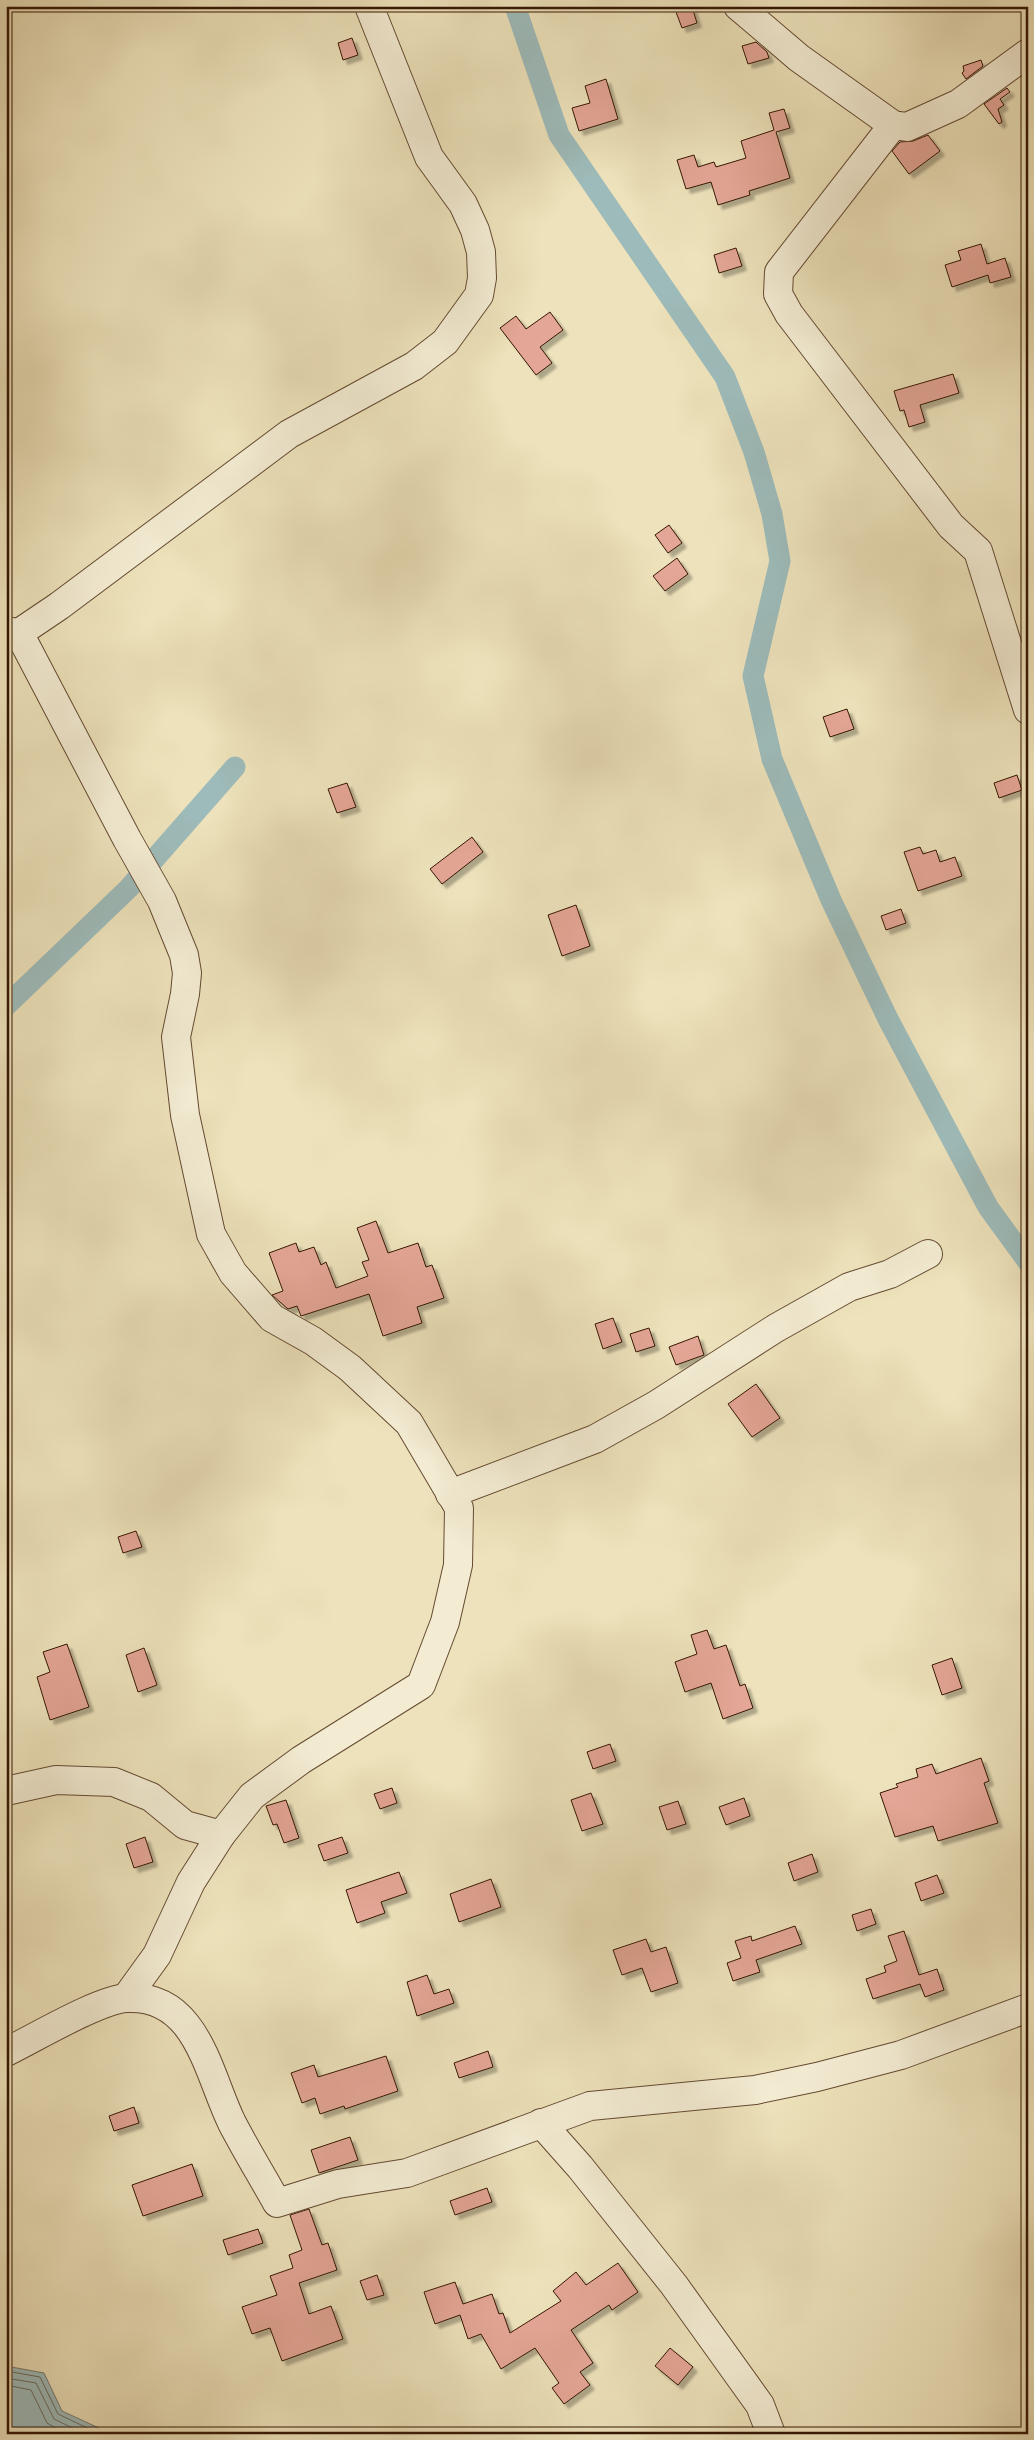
<svg xmlns="http://www.w3.org/2000/svg" width="1034" height="2440" font-family="'IM FELL English',serif">
  <defs>
    <filter id="shadow"><feDropShadow dx="4.5" dy="4.5" stdDeviation="1" flood-color="#0004"/></filter>
  </defs>
  <rect width="100%" height="100%" fill="#ede2bb"/>
  <filter id="stains"><feTurbulence type="fractalNoise" baseFrequency=".004" numOctaves="4"/><feColorMatrix values="0 0 0 0 .2 0 0 0 0 .09 0 0 0 0 .02 0 0 0 .5 -.17"/></filter>
  <radialGradient id="worn" r=".72"><stop offset=".6" stop-color="#630" stop-opacity="0"/><stop offset="1" stop-color="#630" stop-opacity=".3"/></radialGradient>
  <path fill="#9dbbba" stroke="#747971" d="M 6,2366 L 44,2373 L 62,2411 L 112,2434 L 6,2434 Z"/>
  <g fill="none" stroke-linecap="round" stroke-linejoin="round">
    <g stroke="#6a695e" stroke-width="1">
      <path d="M 6,2371 L 40,2377 L 58,2414 L 100,2434"/>
      <path d="M 6,2378 L 36,2383 L 54,2419 L 85,2434"/>
      <path d="M 6,2385 L 31,2390 L 47,2423 L 66,2434"/>
    </g>
    <g stroke="#9dbbba" stroke-width="21">
      <path d="M 515,6 L 559,135 L 725,377 L 754,452 L 772,514 L 780,561 L 753,676 L 772,759 L 831,900 L 888,1019 L 988,1207 L 1028,1262"/>
      <path d="M 6,1006 L 129,888 L 235,767"/>
    </g>
  </g>
  <g fill="#e4a696" stroke="#361703" filter="url(#shadow)">
    <path d="M 692,7 L 697,23 L 682,28 L 676,12 Z"/>
    <path d="M 352,38 L 358,55 L 343,60 L 338,43 Z"/>
    <path d="M 756,42 L 767,52 L 769,58 L 748,64 L 742,46 Z"/>
    <path d="M 981,60 L 983,66 L 966,79 L 962,73 L 964,71 L 963,66 Z"/>
    <path d="M 606,79 L 618,119 L 579,131 L 572,108 L 590,103 L 585,86 Z"/>
    <path d="M 1007,88 L 1010,92 L 1000,99 L 1004,105 L 998,109 L 1002,122 L 999,124 L 984,104 Z"/>
    <path d="M 784,109 L 790,128 L 776,132 L 790,178 L 749,191 L 750,195 L 718,205 L 711,182 L 686,189 L 677,160 L 694,155 L 698,167 L 714,162 L 716,167 L 746,158 L 741,141 L 774,130 L 769,113 Z"/>
    <path d="M 928,135 L 940,151 L 909,174 L 892,151 L 900,142 L 913,141 Z"/>
    <path d="M 981,244 L 987,264 L 1005,258 L 1011,277 L 990,283 L 988,275 L 952,287 L 945,265 L 961,260 L 958,251 Z"/>
    <path d="M 736,248 L 742,266 L 719,273 L 714,255 Z"/>
    <path d="M 550,312 L 563,330 L 540,347 L 552,363 L 536,375 L 500,328 L 516,316 L 526,329 Z"/>
    <path d="M 953,374 L 959,393 L 920,405 L 925,422 L 909,427 L 904,410 L 900,411 L 894,391 Z"/>
    <path d="M 669,525 L 682,543 L 668,553 L 655,535 Z"/>
    <path d="M 677,558 L 688,574 L 665,591 L 653,576 Z"/>
    <path d="M 847,709 L 854,729 L 830,737 L 823,717 Z"/>
    <path d="M 1017,775 L 1022,790 L 999,798 L 994,783 Z"/>
    <path d="M 347,783 L 356,807 L 337,813 L 328,789 Z"/>
    <path d="M 472,837 L 483,852 L 442,884 L 430,869 Z"/>
    <path d="M 920,847 L 923,854 L 936,850 L 940,862 L 955,857 L 962,876 L 918,891 L 904,852 Z"/>
    <path d="M 576,905 L 590,946 L 562,956 L 548,915 Z"/>
    <path d="M 901,909 L 906,923 L 886,930 L 881,916 Z"/>
    <path d="M 376,1221 L 388,1253 L 418,1243 L 426,1267 L 432,1265 L 444,1298 L 417,1307 L 422,1323 L 383,1336 L 369,1294 L 301,1316 L 297,1306 L 288,1309 L 272,1295 L 283,1291 L 269,1253 L 296,1243 L 299,1252 L 314,1247 L 321,1265 L 326,1262 L 336,1288 L 368,1276 L 362,1262 L 369,1260 L 357,1228 Z"/>
    <path d="M 613,1318 L 622,1342 L 603,1349 L 595,1324 Z"/>
    <path d="M 649,1328 L 655,1346 L 636,1352 L 630,1334 Z"/>
    <path d="M 698,1336 L 704,1355 L 676,1365 L 669,1347 Z"/>
    <path d="M 756,1384 L 780,1418 L 752,1437 L 728,1404 Z"/>
    <path d="M 136,1531 L 142,1547 L 123,1553 L 118,1537 Z"/>
    <path d="M 707,1630 L 714,1649 L 726,1645 L 740,1686 L 745,1684 L 753,1708 L 723,1719 L 711,1683 L 685,1692 L 675,1662 L 697,1654 L 691,1635 Z"/>
    <path d="M 67,1644 L 89,1707 L 50,1720 L 37,1677 L 50,1672 L 43,1652 Z"/>
    <path d="M 144,1648 L 157,1685 L 138,1692 L 126,1655 Z"/>
    <path d="M 952,1658 L 962,1688 L 942,1695 L 932,1665 Z"/>
    <path d="M 610,1744 L 616,1761 L 593,1769 L 587,1752 Z"/>
    <path d="M 981,1758 L 989,1781 L 984,1783 L 998,1823 L 938,1841 L 933,1826 L 895,1837 L 880,1793 L 898,1787 L 896,1784 L 918,1777 L 916,1769 L 932,1764 L 936,1774 Z"/>
    <path d="M 392,1788 L 397,1803 L 380,1809 L 374,1794 Z"/>
    <path d="M 591,1793 L 603,1824 L 582,1831 L 571,1800 Z"/>
    <path d="M 744,1798 L 750,1816 L 726,1825 L 719,1807 Z"/>
    <path d="M 286,1800 L 299,1838 L 284,1843 L 277,1824 L 273,1825 L 266,1806 Z"/>
    <path d="M 678,1801 L 686,1824 L 667,1830 L 659,1807 Z"/>
    <path d="M 145,1837 L 153,1862 L 134,1868 L 126,1844 Z"/>
    <path d="M 342,1837 L 348,1853 L 324,1861 L 318,1845 Z"/>
    <path d="M 812,1854 L 818,1872 L 794,1881 L 788,1863 Z"/>
    <path d="M 399,1872 L 407,1893 L 381,1902 L 385,1913 L 357,1923 L 346,1890 Z"/>
    <path d="M 937,1875 L 944,1893 L 921,1901 L 915,1883 Z"/>
    <path d="M 491,1879 L 501,1907 L 459,1922 L 450,1894 Z"/>
    <path d="M 871,1909 L 876,1924 L 857,1931 L 852,1915 Z"/>
    <path d="M 795,1926 L 802,1944 L 756,1960 L 760,1972 L 733,1981 L 727,1963 L 741,1958 L 735,1941 L 751,1936 L 752,1941 Z"/>
    <path d="M 904,1931 L 919,1975 L 937,1969 L 944,1990 L 925,1997 L 920,1984 L 873,1999 L 866,1979 L 886,1972 L 884,1966 L 897,1961 L 888,1936 Z"/>
    <path d="M 646,1939 L 651,1952 L 666,1947 L 678,1983 L 651,1992 L 642,1968 L 622,1975 L 613,1950 Z"/>
    <path d="M 427,1975 L 434,1994 L 449,1989 L 454,2003 L 417,2016 L 407,1982 Z"/>
    <path d="M 488,2051 L 493,2067 L 459,2078 L 454,2063 Z"/>
    <path d="M 386,2056 L 398,2091 L 345,2109 L 344,2106 L 320,2114 L 315,2098 L 302,2103 L 291,2073 L 314,2065 L 318,2077 Z"/>
    <path d="M 134,2107 L 139,2123 L 114,2131 L 109,2116 Z"/>
    <path d="M 350,2137 L 358,2160 L 319,2173 L 311,2150 Z"/>
    <path d="M 192,2164 L 203,2196 L 143,2216 L 132,2185 Z"/>
    <path d="M 487,2188 L 492,2202 L 455,2215 L 450,2201 Z"/>
    <path d="M 309,2209 L 322,2245 L 328,2243 L 337,2270 L 299,2283 L 309,2314 L 331,2306 L 343,2339 L 282,2361 L 270,2328 L 252,2334 L 242,2307 L 277,2295 L 270,2276 L 293,2268 L 289,2255 L 302,2250 L 290,2215 Z"/>
    <path d="M 258,2229 L 263,2243 L 228,2255 L 223,2240 Z"/>
    <path d="M 618,2263 L 638,2292 L 612,2310 L 609,2305 L 571,2330 L 593,2363 L 580,2372 L 590,2385 L 564,2404 L 552,2388 L 559,2383 L 535,2348 L 501,2369 L 481,2334 L 468,2339 L 460,2315 L 435,2324 L 424,2292 L 455,2282 L 463,2304 L 492,2294 L 499,2314 L 503,2313 L 510,2333 L 561,2301 L 553,2291 L 576,2272 L 586,2285 Z"/>
    <path d="M 377,2275 L 384,2295 L 367,2300 L 360,2281 Z"/>
    <path d="M 670,2348 L 693,2367 L 678,2385 L 655,2366 Z"/>
  </g>
  <g fill="none" stroke-linecap="round" stroke-linejoin="round">
    <g stroke="#644a31" stroke-width="30">
      <g id="minor">
        <path d="M 738,6 L 799,58 L 893,125 L 907,127 L 958,104 L 1028,53"/>
        <path d="M 893,125 L 779,272 L 778,294 L 789,314 L 951,526 L 978,551 L 1028,710"/>
        <path d="M 6,631 L 19,633 L 59,606 L 289,434 L 414,366 L 445,342 L 479,295 L 482,278 L 481,252 L 475,230 L 463,204 L 429,157 L 369,6"/>
        <path d="M 19,633 L 127,839 L 162,901 L 184,955 L 187,973 L 185,994 L 176,1037 L 185,1115 L 211,1234 L 233,1273 L 272,1318 L 313,1341 L 350,1368 L 409,1423 L 459,1508 L 458,1565 L 445,1622 L 421,1685 L 301,1760 L 252,1796 L 221,1835 L 191,1882 L 157,1955 L 126,1998"/>
        <path d="M 450,1494 L 595,1439 L 656,1405 L 776,1328 L 849,1287 L 890,1274 L 928,1254"/>
        <path d="M 6,1791 L 56,1780 L 114,1782 L 151,1797 L 185,1825 L 221,1835"/>
        <path d="M 6,2052 C 33,2039 100,1999 127,1998 C 197,1994 208,2074 232,2123 C 246,2150 262,2176 277,2203 L 338,2184 L 407,2173 L 590,2106 L 755,2090 L 817,2077 L 901,2055 L 1028,2008"/>
        <path d="M 541,2123 L 580,2167 L 674,2285 L 760,2405 L 771,2434"/>
      </g>
    </g>
    <use href="#minor" stroke="#f3ecd3" stroke-width="28"/>
  </g>
  <rect width="1034" height="2440" fill="none" stroke="#ede2bb" stroke-width="25"/>
  <rect x="8" y="8" width="1019" height="2425" fill="none" stroke="#361703" stroke-width="2.5"/>
  <rect x="12" y="12" width="1009" height="2415" fill="none" stroke="#361703"/>
  <rect width="100%" height="100%" filter="url(#stains)"/>
  <rect width="100%" height="100%" fill="url(#worn)"/>
</svg>
